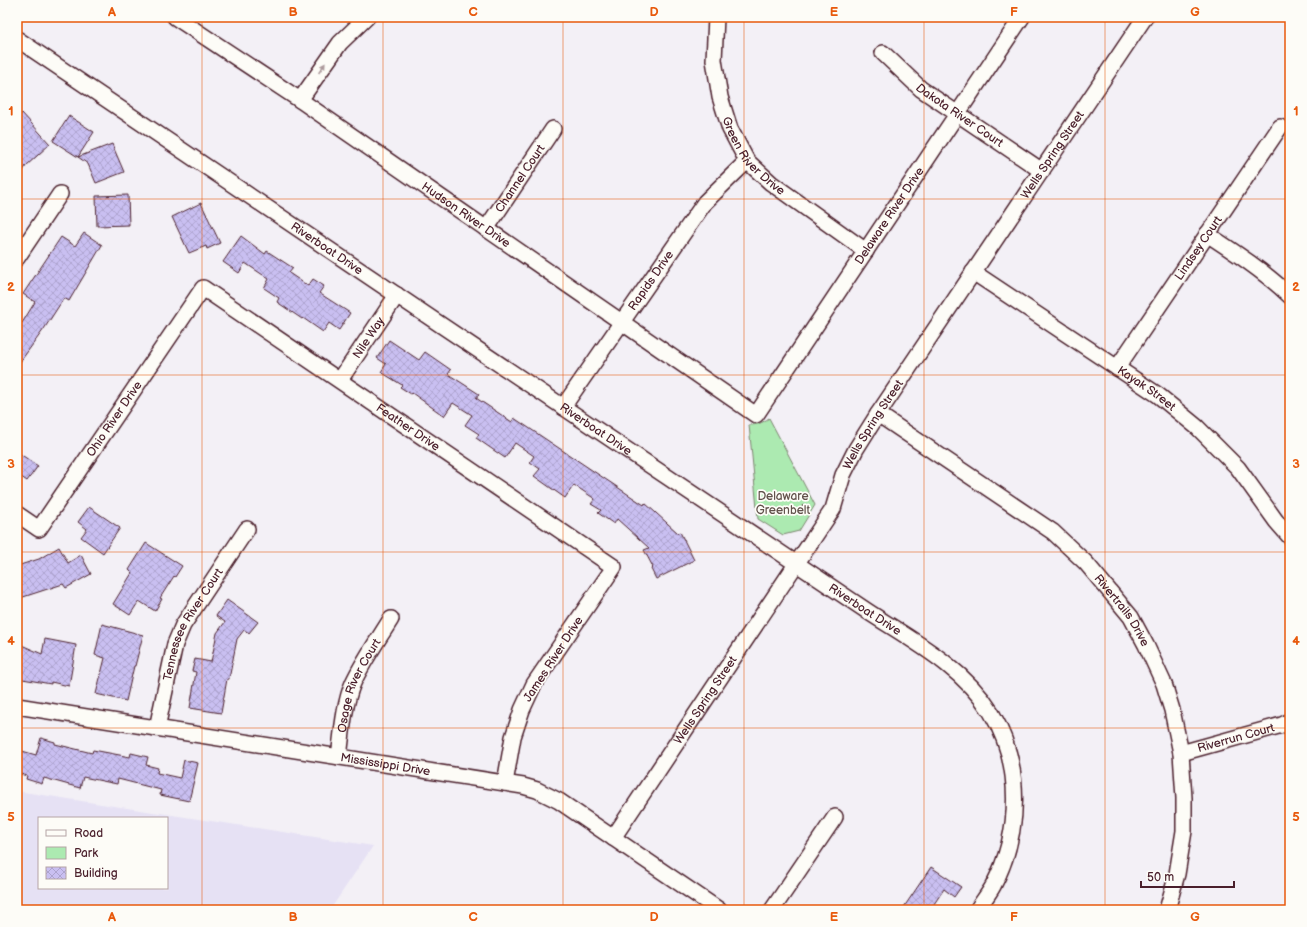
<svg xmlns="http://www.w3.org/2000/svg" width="1307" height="927" font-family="'Balsamiq Sans',sans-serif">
  <defs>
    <pattern id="building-cross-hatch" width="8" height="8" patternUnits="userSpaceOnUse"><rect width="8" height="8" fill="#c9bff1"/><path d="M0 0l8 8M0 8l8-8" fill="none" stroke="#aea4cf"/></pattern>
  </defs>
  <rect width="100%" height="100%" fill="#f3f0f6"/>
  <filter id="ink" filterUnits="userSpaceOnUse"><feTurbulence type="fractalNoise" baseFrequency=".025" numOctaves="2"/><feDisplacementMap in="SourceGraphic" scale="8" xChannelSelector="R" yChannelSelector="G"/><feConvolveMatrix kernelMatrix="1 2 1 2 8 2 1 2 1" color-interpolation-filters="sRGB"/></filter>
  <g filter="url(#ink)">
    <path fill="#e6e1f4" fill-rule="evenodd" d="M 17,791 L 373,846 L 330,910 L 17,910 ZM 39,818 L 167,818 L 167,888 L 39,888 Z"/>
    <path fill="#aceab1" stroke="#7b846e" d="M 769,418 L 815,505 L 799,531 L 783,535 L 758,519 L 749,425 C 757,425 762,423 769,418 Z"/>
    <g fill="url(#building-cross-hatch)" stroke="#4a1f2b">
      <path d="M 22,113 L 50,144 L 26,166 L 17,180 L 17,118 Z"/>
      <path d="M 69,116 L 94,132 L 78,157 L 53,141 Z"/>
      <path d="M 112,144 L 124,172 L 96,183 L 88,164 L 78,157 Z"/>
      <path d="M 128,195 L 129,225 L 97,226 L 96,196 Z"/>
      <path d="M 201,203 L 220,243 L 207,249 L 206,246 L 189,253 L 172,217 Z"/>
      <path d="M 84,233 L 102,245 L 69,301 L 64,298 L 44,329 L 17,366 L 17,319 L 22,323 L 35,302 L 23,294 L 61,237 L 75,246 Z"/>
      <path d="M 241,236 L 265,254 L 267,251 L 293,268 L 289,273 L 308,286 L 313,279 L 324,286 L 319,293 L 350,313 L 339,330 L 329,323 L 323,332 L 303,318 L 302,319 L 277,302 L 279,298 L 264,288 L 269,279 L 245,263 L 239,273 L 223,262 Z"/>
      <path d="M 389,340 L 419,360 L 425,352 L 451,370 L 448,374 L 479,394 L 476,398 L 512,422 L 514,418 L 644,505 L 645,503 L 678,533 L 680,532 L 694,560 L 656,579 L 651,569 L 653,567 L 644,550 L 649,548 L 617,519 L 614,524 L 598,513 L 601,510 L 591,504 L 595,499 L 574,485 L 565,498 L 534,476 L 540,469 L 530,462 L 534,456 L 515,443 L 505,458 L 476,438 L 479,434 L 465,425 L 472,415 L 453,403 L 444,416 L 412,393 L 411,394 L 400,387 L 402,385 L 381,372 L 386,364 L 377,358 Z"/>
      <path d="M 17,452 L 38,466 L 27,481 L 17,474 Z"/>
      <path d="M 89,507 L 120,528 L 103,553 L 81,537 L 87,529 L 78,522 Z"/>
      <path d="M 146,543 L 182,566 L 175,577 L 174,576 L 160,598 L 162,599 L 155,611 L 139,601 L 130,615 L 113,604 L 132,573 L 129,570 Z"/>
      <path d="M 59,547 L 68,563 L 81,555 L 91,574 L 66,588 L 63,584 L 20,598 L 17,587 L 17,566 L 39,559 Z"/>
      <path d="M 227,600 L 258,622 L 249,633 L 244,630 L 237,639 L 229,679 L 227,679 L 221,713 L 190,708 L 196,672 L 192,671 L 195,659 L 211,662 L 217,633 L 225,622 L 216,616 Z"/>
      <path d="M 102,624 L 143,635 L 135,666 L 134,666 L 126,701 L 96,694 L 105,658 L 95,655 Z"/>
      <path d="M 45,639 L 76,645 L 69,686 L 51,682 L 51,684 L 17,678 L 17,643 L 42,654 Z"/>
      <path d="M 41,738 L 55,742 L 55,744 L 92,753 L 93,750 L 130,757 L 131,753 L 148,757 L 146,765 L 158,768 L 157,773 L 180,778 L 184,760 L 198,763 L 189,801 L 160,795 L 161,790 L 118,779 L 117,784 L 83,777 L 80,788 L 44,778 L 42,784 L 26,779 L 27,776 L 17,773 L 17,767 L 22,751 L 36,755 Z"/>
      <path d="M 931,867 L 961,887 L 954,897 L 944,889 L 930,910 L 902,910 Z"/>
    </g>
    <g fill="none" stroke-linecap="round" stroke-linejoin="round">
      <g stroke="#4a1f2b" stroke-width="18">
        <g id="street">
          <path id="s1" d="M 175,17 L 300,100 L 756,415 L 1022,17"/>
          <path id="s2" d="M 716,17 L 714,60 L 720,97 L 730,129 L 747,161 L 771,183 L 866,251"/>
          <path id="s3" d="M 17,39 C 255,200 494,361 733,521 C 777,551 822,581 867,611 C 911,640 962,666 991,712 C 1023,765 1021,833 993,886 C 988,895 982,902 977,910"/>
          <path id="s4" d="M 883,53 L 921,89 L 1042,171"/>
          <path d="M 300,100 L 340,43 L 367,17"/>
          <path id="s5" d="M 486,229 L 553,129"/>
          <path d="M 1207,234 C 1236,253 1265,272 1290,296"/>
          <path d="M 17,258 L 60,194"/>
          <path id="s6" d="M 973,272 L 1158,395 L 1197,427 L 1238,468 L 1276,521 L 1290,537"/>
          <path id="s7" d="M 1117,368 L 1280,127"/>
          <path id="s8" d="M 340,380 L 397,295"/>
          <path id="s9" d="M 563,407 L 705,202 L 747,161"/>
          <path id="s10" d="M 878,414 L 1053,532 L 1086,563 L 1131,617 L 1146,645 L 1164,684 L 1172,710 L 1181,753 L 1184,798 L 1184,831 L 1177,874 L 1167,910"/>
          <path id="s11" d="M 17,514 L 39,529 L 203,288 L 614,567 L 534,684 L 522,710 L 513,737 L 505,783"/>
          <path id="s12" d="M 17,706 L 523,786 L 537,790 L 559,801 L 719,910"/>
          <path id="s13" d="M 157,728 L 175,644 L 183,625 L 247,529"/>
          <path id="s14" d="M 1181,753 L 1282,725 L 1290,721"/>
          <path id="s15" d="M 339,757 C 342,734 344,704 353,683 C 363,661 378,640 391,619"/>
          <path id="s16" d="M 613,838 L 833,509 L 843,475 L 856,449 L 878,414 L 1145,17"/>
          <path d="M 772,910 L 835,817"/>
        </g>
      </g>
      <path stroke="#4a1f2b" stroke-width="2" stroke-dasharray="3 3" stroke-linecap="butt" d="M 802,506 L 808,509"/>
      <use href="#street" stroke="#fdfcf7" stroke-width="15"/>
    </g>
    <defs><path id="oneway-solid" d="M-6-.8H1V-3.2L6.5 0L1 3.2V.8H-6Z"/></defs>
    <use fill="#ac999b" href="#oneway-solid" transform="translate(322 68) rotate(-56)"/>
  </g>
  <path fill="none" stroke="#e8590c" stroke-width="1" stroke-opacity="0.55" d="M 202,17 L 202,910M 383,17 L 383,910M 563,17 L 563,910M 744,17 L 744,910M 924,17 L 924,910M 1105,17 L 1105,910M 17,199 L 1290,199M 17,375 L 1290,375M 17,552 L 1290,552M 17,728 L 1290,728"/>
  <g text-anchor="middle" stroke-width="3.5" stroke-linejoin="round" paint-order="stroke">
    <g font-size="12" fill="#4a1f2b" stroke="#fdfcf7">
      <text dy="4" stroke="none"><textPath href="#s4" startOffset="99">Dakota River Court</textPath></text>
      <text dy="4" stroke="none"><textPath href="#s2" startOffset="150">Green River Drive</textPath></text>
      <text dy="4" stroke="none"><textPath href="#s16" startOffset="814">Wells Spring Street</textPath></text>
      <text dy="4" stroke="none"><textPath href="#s5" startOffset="61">Channel Court</textPath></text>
      <text dy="4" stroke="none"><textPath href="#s1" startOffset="352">Hudson River Drive</textPath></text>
      <text dy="4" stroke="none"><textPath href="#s1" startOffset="944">Delaware River Drive</textPath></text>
      <text dy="4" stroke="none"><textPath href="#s3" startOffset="374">Riverboat Drive</textPath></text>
      <text dy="4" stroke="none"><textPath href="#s7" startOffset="145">Lindsey Court</textPath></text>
      <text dy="4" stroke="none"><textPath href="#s9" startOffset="154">Rapids Drive</textPath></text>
      <text dy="4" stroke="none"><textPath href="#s8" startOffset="51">Nile Way</textPath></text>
      <text dy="4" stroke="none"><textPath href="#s6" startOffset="209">Kayak Street</textPath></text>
      <text dy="4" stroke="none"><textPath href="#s11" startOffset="160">Ohio River Drive</textPath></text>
      <text dy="4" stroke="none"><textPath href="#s16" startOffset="490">Wells Spring Street</textPath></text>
      <text dy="4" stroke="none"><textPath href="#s11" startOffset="566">Feather Drive</textPath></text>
      <text dy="4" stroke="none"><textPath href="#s3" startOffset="698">Riverboat Drive</textPath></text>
      <text dy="4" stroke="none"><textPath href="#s3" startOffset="1022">Riverboat Drive</textPath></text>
      <text dy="4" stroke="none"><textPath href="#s10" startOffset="316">Rivertrails Drive</textPath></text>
      <text dy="4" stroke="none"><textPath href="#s13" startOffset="111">Tennessee River Court</textPath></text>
      <text transform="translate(553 659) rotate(-57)" y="4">James River Drive</text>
      <text dy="4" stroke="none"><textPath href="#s15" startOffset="75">Osage River Court</textPath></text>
      <text dy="4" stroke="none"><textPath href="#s16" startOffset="166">Wells Spring Street</textPath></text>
      <text dy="4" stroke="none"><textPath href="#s14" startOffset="57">Riverrun Court</textPath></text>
      <text dy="4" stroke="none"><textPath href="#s12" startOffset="373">Mississippi Drive</textPath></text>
    </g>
    <g font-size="12" fill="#62524c" stroke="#fdfcf7">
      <text x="783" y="500">Delaware<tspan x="783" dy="14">Greenbelt</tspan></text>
    </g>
  </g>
  <rect width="1307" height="927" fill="none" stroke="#fdfcf7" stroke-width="44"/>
  <rect x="38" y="817" width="130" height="72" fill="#fdfcf7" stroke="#b5a4a5"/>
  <rect x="46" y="830" width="20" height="6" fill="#fdfcf7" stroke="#b5a4a5"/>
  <text x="74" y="837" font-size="12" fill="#4a1f2b">Road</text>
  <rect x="46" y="847" width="20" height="12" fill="#aceab1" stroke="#b5a4a5"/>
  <text x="74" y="857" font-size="12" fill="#4a1f2b">Park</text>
  <rect x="46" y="867" width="20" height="12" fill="url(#building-cross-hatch)" stroke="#b5a4a5"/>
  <text x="74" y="877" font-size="12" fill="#4a1f2b">Building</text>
  <path d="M1141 881v6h93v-6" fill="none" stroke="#4a1f2b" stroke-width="2"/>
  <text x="1147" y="881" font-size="12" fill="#4a1f2b" stroke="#fdfcf7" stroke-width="3" paint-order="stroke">50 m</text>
  <rect x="22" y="22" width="1263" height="883" fill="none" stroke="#e8590c" stroke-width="1.5"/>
  <g font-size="13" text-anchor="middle" font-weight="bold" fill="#e8590c">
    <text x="112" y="16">A</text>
    <text x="293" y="16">B</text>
    <text x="473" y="16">C</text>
    <text x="654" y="16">D</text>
    <text x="834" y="16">E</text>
    <text x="1014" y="16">F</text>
    <text x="1195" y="16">G</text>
    <text x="11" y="115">1</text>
    <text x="1296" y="115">1</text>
    <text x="11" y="291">2</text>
    <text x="1296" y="291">2</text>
    <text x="11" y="468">3</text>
    <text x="1296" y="468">3</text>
    <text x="11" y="645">4</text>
    <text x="1296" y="645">4</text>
    <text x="11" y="821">5</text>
    <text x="1296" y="821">5</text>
    <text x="112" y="921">A</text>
    <text x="293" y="921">B</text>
    <text x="473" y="921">C</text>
    <text x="654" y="921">D</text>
    <text x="834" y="921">E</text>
    <text x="1014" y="921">F</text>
    <text x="1195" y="921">G</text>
  </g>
</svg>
